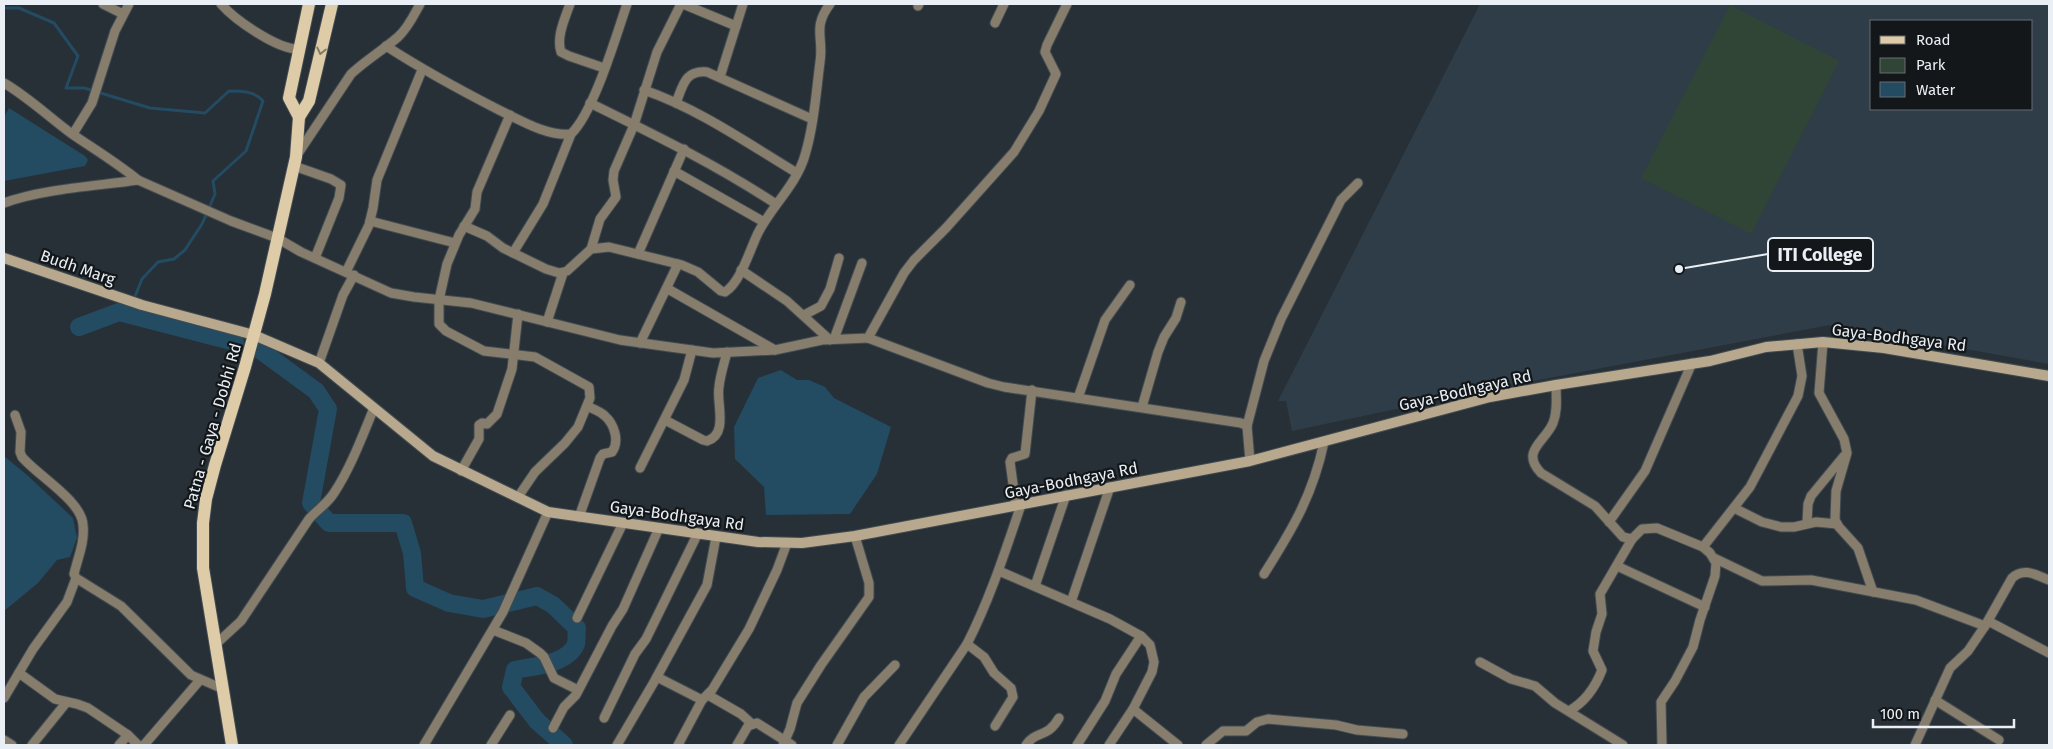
<svg xmlns="http://www.w3.org/2000/svg" width="2053" height="749" font-family="'Fira Sans',sans-serif">
  <rect width="100%" height="100%" fill="#273037"/>
  <path fill="#2f3d48" fill-rule="evenodd" d="M 1480,4 L 2049,4 L 2049,364 L 1830,325 L 1491,389 L 1292,431 L 1286,401 L 1278,401 ZM 1872,21 L 2032,21 L 2032,109 L 1872,109 Z"/>
  <path fill="#304535" d="M 1730,5 L 1839,61 L 1751,234 L 1641,178 Z"/>
  <g fill="#234b62">
    <path d="M 9,108 L 85,156 L 88,160 L 85,166 L 4,181 L 4,117 Z"/>
    <path d="M 781,370 L 797,380 L 809,380 L 825,387 L 834,398 L 891,427 L 877,474 L 850,514 L 766,515 L 764,487 L 735,459 L 734,427 L 758,378 Z"/>
    <path d="M 4,456 L 27,475 L 73,518 L 77,538 L 70,557 L 57,560 L 38,583 L 4,611 Z"/>
  </g>
  <g fill="none" stroke-linecap="round" stroke-linejoin="round">
    <path stroke="#234b62" stroke-width="3" d="M 4,8 L 19,8 L 54,23 L 78,56 L 66,88 L 84,88 L 150,108 L 205,113 L 229,91 C 241,91 255,91 263,101 L 246,151 L 213,181 L 215,194 L 202,224 L 185,250 L 174,259 L 158,262 L 142,279 L 128,314"/>
    <g stroke="#234b62" stroke-width="18">
      <path d="M 79,327 L 119,312 L 235,342"/>
      <path d="M 260,350 L 316,391 L 328,409 L 311,503 L 329,523 L 403,523 L 412,553 L 415,588 L 449,603 L 483,609 L 537,596 L 553,605 L 577,628 C 576,632 577,640 576,644 C 567,665 533,666 515,670 L 511,687 L 537,721 L 564,745"/>
    </g>
    <g stroke="#424b51" stroke-width="11">
      <g id="street">
        <path d="M 103,4 L 123,14"/>
        <path d="M 221,4 C 235,20 278,50 299,49"/>
        <path d="M 570,4 C 565,18 556,37 561,52 L 569,56 L 604,68"/>
        <path d="M 683,4 L 736,26"/>
        <path d="M 918,6 L 919,4"/>
        <path d="M 995,23 L 1004,4"/>
        <path d="M 386,46 C 423,70 460,90 499,110 C 520,120 548,137 571,134 C 594,112 616,36 627,4"/>
        <path d="M 720,77 L 743,4"/>
        <path d="M 4,83 C 28,97 49,117 72,134 C 94,149 117,163 138,180 C 97,186 41,189 4,203"/>
        <path d="M 644,90 C 699,109 747,143 797,173"/>
        <path d="M 590,103 C 655,135 715,164 776,204"/>
        <path d="M 676,103 C 683,85 685,70 707,72 L 812,119"/>
        <path d="M 510,115 L 477,192 L 475,209 L 459,235 L 447,264 L 439,300 L 439,324 L 446,331 L 484,351 L 535,357 L 589,387 L 590,398 L 578,427 L 565,443 L 535,472 L 518,497"/>
        <path d="M 73,134 L 92,103 L 115,31 L 129,4"/>
        <path d="M 297,155 L 351,74 C 366,60 383,50 398,37 C 408,28 414,15 420,4"/>
        <path d="M 294,166 L 331,179 L 341,185 L 339,198 L 315,258"/>
        <path d="M 674,171 L 764,222"/>
        <path d="M 138,180 L 231,221 L 277,238 L 301,252 L 391,293 L 414,297 L 471,303 L 620,340 L 713,353 L 775,350 L 822,340 L 868,338 L 904,273 L 914,260 L 946,228 L 1014,152 L 1039,111 L 1056,74 L 1045,52 L 1047,45 L 1067,4"/>
        <path d="M 370,221 L 455,243"/>
        <path d="M 464,226 L 487,236 L 503,248 L 546,269 L 559,273 L 567,271 L 591,249 L 609,247 L 682,265 L 698,272 L 721,291 L 725,292 C 741,282 750,249 758,233 C 771,207 797,184 805,155 C 814,125 816,93 820,62 C 824,37 812,28 830,4"/>
        <path d="M 591,249 L 600,219 L 616,197 L 613,180 L 614,171 L 634,125 L 657,52 L 681,4"/>
        <path d="M 513,253 L 543,204 L 571,134"/>
        <path d="M 638,254 L 684,149"/>
        <path d="M 741,270 L 787,301 L 830,340"/>
        <path d="M 346,272 L 369,225 L 373,208 L 377,180 L 422,70"/>
        <path d="M 668,289 L 775,350"/>
        <path d="M 804,315 L 821,306 L 830,289 L 839,258"/>
        <path d="M 547,322 L 563,273"/>
        <path d="M 868,338 L 988,383 L 1004,387 L 1241,423 L 1247,426 L 1250,461"/>
        <path d="M 834,339 L 862,263"/>
        <path d="M 1823,342 L 1819,393 L 1844,439 L 1847,453 L 1836,491 L 1835,520 L 1839,527 L 1858,548 L 1873,592"/>
        <path d="M 640,343 L 678,264"/>
        <path d="M 319,363 L 343,295 L 354,275"/>
        <path d="M 1556,385 C 1556,397 1558,411 1553,423 C 1545,442 1520,451 1541,473 L 1595,506 L 1623,537 L 1632,539 L 1642,529 L 1657,528 L 1703,547 L 1710,553 L 1716,563 L 1715,576 L 1700,620 L 1693,647 L 1675,681 L 1661,702 L 1662,745"/>
        <path d="M 1078,398 L 1105,320 L 1130,285"/>
        <path d="M 1142,407 L 1158,352 L 1164,337 L 1176,318 L 1181,302"/>
        <path d="M 15,415 L 21,432 L 20,452 L 22,457 C 37,475 82,501 83,525 C 85,542 78,557 74,574 L 76,578 L 121,606 L 191,675 L 223,689"/>
        <path d="M 665,420 L 703,440 L 707,441 C 729,434 716,403 719,387 C 720,376 724,364 727,352"/>
        <path d="M 1247,426 L 1264,361 L 1281,319 L 1341,200 L 1358,183"/>
        <path d="M 640,468 L 684,380 L 692,350"/>
        <path d="M 461,471 L 479,439 L 479,425 L 482,423 L 487,424 L 497,414 L 512,369 L 518,314"/>
        <path d="M 1016,506 L 1010,462 L 1012,458 L 1025,454 L 1032,390"/>
        <path d="M 1734,508 L 1762,522 L 1781,527 L 1794,527 L 1816,522 L 1837,524"/>
        <path d="M 579,517 L 600,458 L 603,454 L 612,452 C 620,441 614,424 605,416 C 600,411 593,409 587,406"/>
        <path d="M 1609,522 L 1645,471 L 1692,363"/>
        <path d="M 1807,523 L 1808,504 L 1811,496 L 1844,456"/>
        <path d="M 1703,547 L 1750,487 L 1798,396 L 1802,376 L 1797,344"/>
        <path d="M 1714,558 L 1762,581 L 1811,580 L 1916,600 L 1985,626"/>
        <path d="M 1617,566 L 1705,607"/>
        <path d="M 999,571 L 1110,619 L 1141,636 L 1150,645 L 1154,662 L 1152,672 L 1133,709 L 1109,745"/>
        <path d="M 1264,574 C 1292,530 1313,495 1324,442"/>
        <path d="M 1035,586 L 1066,495"/>
        <path d="M 1071,602 L 1110,487"/>
        <path d="M 577,618 L 623,523"/>
        <path d="M 1988,621 L 2049,653"/>
        <path d="M 493,630 L 526,643 L 540,653 L 544,657 L 554,678 L 578,690"/>
        <path d="M 216,644 L 241,621 L 309,519 C 317,510 327,504 334,493 C 351,467 362,437 374,408"/>
        <path d="M 967,644 L 984,657 L 994,673 L 1011,688 L 1013,697 L 995,726"/>
        <path d="M 1480,662 L 1511,679 L 1535,686 L 1555,703 L 1623,745"/>
        <path d="M 19,673 L 55,699 L 77,704 L 88,708 L 128,735 L 138,745"/>
        <path d="M 657,677 L 702,700"/>
        <path d="M 708,695 L 741,714 L 752,724"/>
        <path d="M 4,698 L 33,649 L 67,602 L 76,578"/>
        <path d="M 1935,700 L 1999,740"/>
        <path d="M 1133,709 L 1178,745"/>
        <path d="M 1569,711 C 1585,702 1595,688 1602,670 L 1593,651 L 1596,632 L 1602,614 L 1600,594 L 1632,539"/>
        <path d="M 604,718 L 635,654 L 646,639 L 698,533"/>
        <path d="M 553,728 L 564,707 L 576,695 L 612,626 L 623,609 L 659,528"/>
        <path d="M 4,740 L 12,745"/>
        <path d="M 32,745 L 66,703"/>
        <path d="M 119,745 L 128,735"/>
        <path d="M 144,745 L 200,680"/>
        <path d="M 424,745 L 503,612 L 548,512"/>
        <path d="M 491,745 L 510,715"/>
        <path d="M 617,745 L 654,682 L 707,585 L 716,537"/>
        <path d="M 678,745 L 702,700 L 712,690 L 749,629 L 777,570 L 787,543"/>
        <path d="M 737,745 L 748,726 L 757,723 L 792,745"/>
        <path d="M 783,745 L 790,729 L 797,703 L 821,665 L 869,597 L 869,583 L 855,536"/>
        <path d="M 837,745 L 864,697 L 895,665"/>
        <path d="M 899,745 L 967,644 C 990,599 1005,552 1021,505"/>
        <path d="M 1026,745 C 1036,730 1047,739 1059,718"/>
        <path d="M 1077,745 L 1105,701 L 1116,674 L 1141,636"/>
        <path d="M 1206,745 L 1223,731 L 1246,731 L 1257,722 L 1268,719 L 1336,725 L 1357,730 L 1403,734"/>
        <path d="M 1915,745 L 1950,668 L 1968,651 L 1985,626 L 2012,578 C 2024,567 2036,575 2049,580"/>
      </g>
    </g>
    <g stroke="#424b51" stroke-width="12">
      <path id="secondary" d="M 4,258 L 142,305 L 254,335 L 319,363 L 433,456 L 548,512 L 758,542 L 802,543 L 855,536 L 1250,461 L 1490,397 L 1556,385 L 1710,361 L 1766,347 L 1823,342 L 1884,348 L 2049,376"/>
    </g>
    <g stroke="#424b51" stroke-width="14">
      <g id="primary">
        <path d="M 299,117 L 289,98 L 309,4"/>
        <path d="M 232,745 L 203,568 L 203,523 L 206,499 L 215,465 L 245,367 L 265,294 L 296,157 L 299,117 L 309,101 L 332,4"/>
      </g>
    </g>
    <use href="#street" stroke="#867d6c" stroke-width="9"/>
    <use href="#secondary" stroke="#b8a98e" stroke-width="10"/>
    <use href="#primary" stroke="#decba8" stroke-width="12"/>
  </g>
  <defs><path id="oneway-chevron" d="M-2-3.5L2.5 0L-2 3.5" fill="none" stroke-width="1.6" stroke-linecap="round" stroke-linejoin="round" transform="scale(1.25)"/></defs>
  <use stroke="#837a68" href="#oneway-chevron" transform="translate(321 51) rotate(103)"/>
  <g text-anchor="middle" stroke-width="4.5" stroke-linejoin="round" paint-order="stroke">
    <g font-size="16" fill="#e9eff4" stroke="#13171a">
      <text transform="translate(78 267) rotate(19)" y="6">Budh Marg</text>
      <text transform="translate(1899 337) rotate(7)" y="6">Gaya-Bodhgaya Rd</text>
      <text transform="translate(1465 390) rotate(-13)" y="6">Gaya-Bodhgaya Rd</text>
      <text transform="translate(212 426) rotate(-74)" y="6">Patna - Gaya - Dobhi Rd</text>
      <text transform="translate(1071 480) rotate(-11)" y="6">Gaya-Bodhgaya Rd</text>
      <text transform="translate(677 515) rotate(8)" y="6">Gaya-Bodhgaya Rd</text>
    </g>
  </g>
  <path fill="none" stroke="#e9eff4" stroke-width="2" d="M1679 269L1768 254"/>
  <circle fill="#e9eff4" stroke="#13171a" stroke-width="2" cx="1679" cy="269" r="5"/>
  <rect fill="#13171a" stroke="#e9eff4" stroke-width="2" x="1768" y="238" width="105" height="33" rx="5"/>
  <g font-size="18" text-anchor="middle" font-weight="bold" fill="#e9eff4">
    <text x="1820" y="261">ITI College</text>
  </g>
  <rect width="2053" height="749" fill="none" stroke="#e9eff4" stroke-width="10"/>
  <rect x="1870" y="20" width="162" height="90" fill="#13171a" stroke="#696d71"/>
  <rect x="1880" y="36" width="25" height="8" fill="#decba8" stroke="#696d71"/>
  <text x="1916" y="45" font-size="15" fill="#e9eff4">Road</text>
  <rect x="1880" y="58" width="25" height="15" fill="#304535" stroke="#696d71"/>
  <text x="1916" y="70" font-size="15" fill="#e9eff4">Park</text>
  <rect x="1880" y="82" width="25" height="15" fill="#234b62" stroke="#696d71"/>
  <text x="1916" y="95" font-size="15" fill="#e9eff4">Water</text>
  <path d="M1873 719v8h141v-8" fill="none" stroke="#e9eff4" stroke-width="2.5"/>
  <text x="1880" y="719" font-size="15" fill="#e9eff4" stroke="#13171a" stroke-width="4" paint-order="stroke">100 m</text>
</svg>
